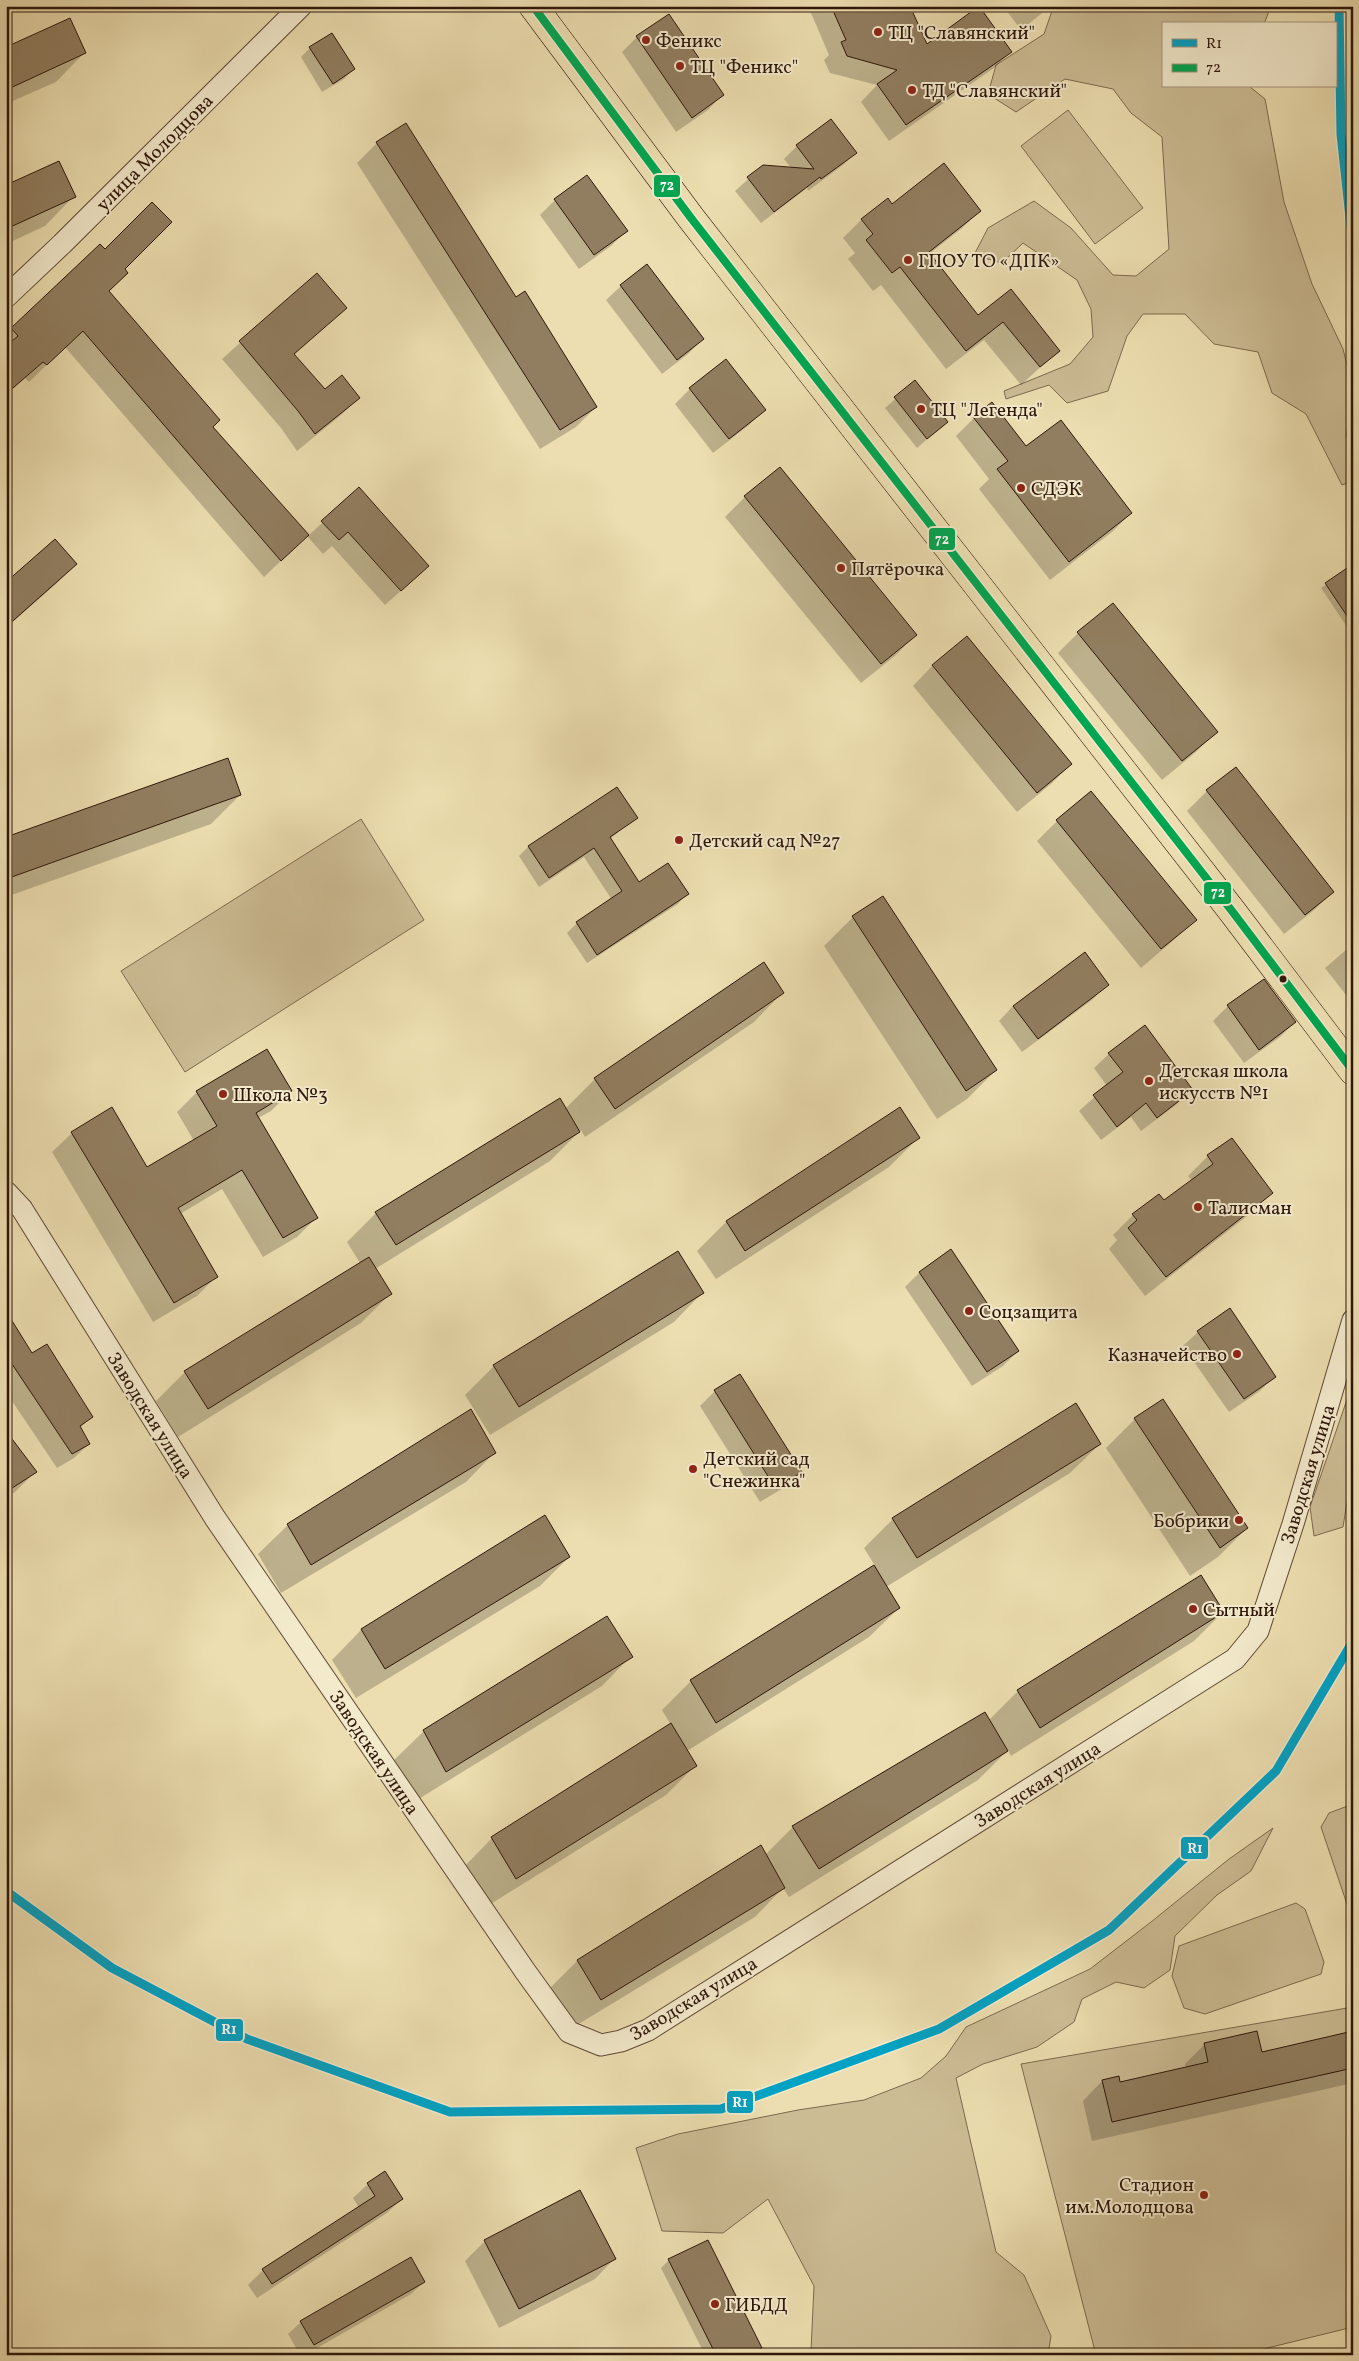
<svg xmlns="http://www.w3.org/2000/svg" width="1359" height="2361" font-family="Vollkorn,serif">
  <rect width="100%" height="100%" fill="#ecdeb0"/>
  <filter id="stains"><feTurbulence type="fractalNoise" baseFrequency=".004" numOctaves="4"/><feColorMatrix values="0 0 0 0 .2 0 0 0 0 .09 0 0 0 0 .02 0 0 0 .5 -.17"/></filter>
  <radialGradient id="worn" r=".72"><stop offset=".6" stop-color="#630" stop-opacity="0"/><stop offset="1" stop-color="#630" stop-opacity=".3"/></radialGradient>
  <g fill="#ccbc94" stroke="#7d6a4f">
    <path d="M 1058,6 L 1271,6 L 1264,24 L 1163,24 L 1163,86 L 1249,86 L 1265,99 L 1284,202 L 1312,284 L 1343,349 L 1353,389 L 1346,437 L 1353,443 L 1353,481 L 1342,485 L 1306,414 L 1272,393 L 1258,352 L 1214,344 L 1185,314 L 1143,314 L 1127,336 L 1108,391 L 1067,403 L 1049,385 L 1006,399 L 1004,391 L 1070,364 L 1093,337 L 1091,309 L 1077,280 L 1023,243 L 1002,263 L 974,255 L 988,228 L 1034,201 L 1071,228 L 1113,275 L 1136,276 L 1169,249 L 1162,137 L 1131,113 L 1113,89 L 1065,79 L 1016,112 L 988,94 L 996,65 L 1044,34 L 1052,11 Z"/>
    <path d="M 1068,110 L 1143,208 L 1095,244 L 1021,146 Z"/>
    <path d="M 361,819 L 424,920 L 185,1072 L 121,971 Z"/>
    <path d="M 1353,1382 L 1353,1465 L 1343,1527 L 1314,1536 L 1310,1507 Z"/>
    <path d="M 1353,1804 L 1353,1922 L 1321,1827 L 1329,1813 Z"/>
    <path d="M 1273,1828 L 1251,1871 L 1217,1895 L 1175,1936 L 1170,1970 L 1144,1988 L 1116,1982 L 1082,1999 L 1074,2022 L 1037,2047 L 983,2064 L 956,2078 L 996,2252 L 1024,2275 L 1051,2336 L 1048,2355 L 805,2355 L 811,2351 L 814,2286 L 768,2199 L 723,2233 L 662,2231 L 636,2148 L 678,2134 L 798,2110 L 864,2100 L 921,2078 L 946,2056 L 966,2027 L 1090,1969 L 1151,1922 L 1229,1859 Z"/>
    <path d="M 1296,1903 L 1305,1909 L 1324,1962 L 1321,1974 L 1205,2014 L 1184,2008 L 1172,1976 L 1179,1946 Z"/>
    <path d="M 1353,2007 L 1353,2327 L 1239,2355 L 1096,2355 L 1021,2064 Z"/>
  </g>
  <g fill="#0003">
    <path d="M 121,6 L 137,6 L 123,12 Z"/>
    <path d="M 808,6 L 909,6 L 926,46 L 1011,52 L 994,68 L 889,141 L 861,102 L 877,85 L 830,73 L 824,60 L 829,55 Z"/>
    <path d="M 1003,6 L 1051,6 L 1021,30 Z"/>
    <path d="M 668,16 L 722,95 L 708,110 L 676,132 L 622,52 L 637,37 Z"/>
    <path d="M 310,48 L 353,69 L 344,79 L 322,92 L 301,57 Z"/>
    <path d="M 6,49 L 85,52 L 56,82 L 6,104 Z"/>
    <path d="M 831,120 L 855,153 L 843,165 L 808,191 L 807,188 L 761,223 L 735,191 L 763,166 L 792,169 L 784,159 L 797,146 Z"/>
    <path d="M 377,143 L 516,298 L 596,407 L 576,427 L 540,449 L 357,163 Z"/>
    <path d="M 587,177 L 626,231 L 611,246 L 579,269 L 540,215 L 555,200 Z"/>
    <path d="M 6,187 L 74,196 L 45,226 L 6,244 Z"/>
    <path d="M 892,205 L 980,211 L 961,229 L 929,254 L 978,317 L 1011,291 L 1058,351 L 1021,385 L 984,340 L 946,369 L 881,285 L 873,291 L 848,259 L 855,253 L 843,238 L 862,219 Z"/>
    <path d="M 100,245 L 123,269 L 108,291 L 212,427 L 308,536 L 359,489 L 412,581 L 385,605 L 332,546 L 323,554 L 307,536 L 264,577 L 65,347 L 29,382 L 25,378 L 6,395 L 6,335 Z"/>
    <path d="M 316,275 L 345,308 L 294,355 L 325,391 L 359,398 L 341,415 L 297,451 L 281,428 L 222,359 Z"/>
    <path d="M 621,286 L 703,339 L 688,354 L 662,374 L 606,300 Z"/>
    <path d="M 915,382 L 947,422 L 917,448 L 885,408 Z"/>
    <path d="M 690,389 L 764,410 L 749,425 L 713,453 L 675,404 Z"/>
    <path d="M 974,418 L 1026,448 L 1131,513 L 1112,532 L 1050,580 L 979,489 L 989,479 L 956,436 Z"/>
    <path d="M 779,469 L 915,635 L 896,655 L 861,683 L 725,517 L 745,497 Z"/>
    <path d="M 75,564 L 56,584 L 6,628 L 6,584 Z"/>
    <path d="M 1353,566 L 1353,636 L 1321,588 Z"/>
    <path d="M 1112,605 L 1216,732 L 1196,752 L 1162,780 L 1058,653 L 1078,633 Z"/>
    <path d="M 967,637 L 1071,764 L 1051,784 L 1017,812 L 913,686 L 932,666 Z"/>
    <path d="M 1236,769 L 1333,892 L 1313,911 L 1284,934 L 1187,811 L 1207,791 Z"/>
    <path d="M 1091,793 L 1195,919 L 1175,939 L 1141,968 L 1037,841 L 1057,821 Z"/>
    <path d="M 240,795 L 211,824 L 6,897 L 6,839 Z"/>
    <path d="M 636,818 L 610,839 L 639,883 L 687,894 L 678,904 L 587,963 L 567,933 L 577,923 L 612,900 L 584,857 L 539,887 L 519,856 L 528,847 Z"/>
    <path d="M 883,898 L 996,1070 L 967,1099 L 937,1119 L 824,946 L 853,917 Z"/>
    <path d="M 1353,944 L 1353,1004 L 1325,968 Z"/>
    <path d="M 1107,985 L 1092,1000 L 1022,1052 L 999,1021 L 1013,1006 Z"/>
    <path d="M 783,992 L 754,1022 L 585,1137 L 581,1130 L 550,1161 L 375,1269 L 390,1294 L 361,1323 L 178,1437 L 156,1401 L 185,1372 L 360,1263 L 347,1242 L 376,1213 L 565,1109 L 595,1079 Z"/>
    <path d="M 1228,1006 L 1295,1022 L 1280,1037 L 1244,1063 L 1213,1021 Z"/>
    <path d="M 267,1050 L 291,1091 L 271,1111 L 258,1118 L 317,1217 L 297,1237 L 263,1257 L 222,1189 L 180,1214 L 217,1276 L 197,1296 L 153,1322 L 52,1152 L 72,1133 L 147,1169 L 194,1141 L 177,1112 L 197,1092 Z"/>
    <path d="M 1109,1054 L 1191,1090 L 1177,1104 L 1141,1131 L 1131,1117 L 1101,1140 L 1079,1111 L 1107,1086 L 1094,1068 Z"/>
    <path d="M 900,1109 L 919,1137 L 889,1167 L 716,1279 L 697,1251 L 726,1222 Z"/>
    <path d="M 1208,1156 L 1271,1193 L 1251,1213 L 1145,1296 L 1109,1249 L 1117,1240 L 1113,1235 L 1133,1215 L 1163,1202 L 1192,1181 L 1188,1176 Z"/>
    <path d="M 920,1272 L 1018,1351 L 1003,1366 L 972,1386 L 905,1287 Z"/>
    <path d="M 703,1292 L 674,1322 L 490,1435 L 465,1395 L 494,1366 Z"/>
    <path d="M 1198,1332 L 1274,1377 L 1260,1391 L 1229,1412 L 1183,1346 Z"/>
    <path d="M 6,1333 L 32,1355 L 92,1416 L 80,1428 L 89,1444 L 74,1458 L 57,1468 L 6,1392 Z"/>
    <path d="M 715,1391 L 800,1472 L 785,1487 L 760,1502 L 700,1406 Z"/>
    <path d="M 1135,1419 L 1247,1528 L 1218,1557 L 1190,1576 L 1106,1448 Z"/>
    <path d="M 1100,1444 L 1070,1473 L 886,1587 L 899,1608 L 869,1637 L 687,1751 L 695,1766 L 666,1795 L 486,1907 L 463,1868 L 492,1838 L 671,1725 L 662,1710 L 691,1681 L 875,1566 L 864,1548 L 893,1519 Z"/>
    <path d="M 6,1446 L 35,1472 L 15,1492 L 6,1498 Z"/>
    <path d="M 495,1452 L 466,1482 L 281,1593 L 258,1554 L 288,1525 Z"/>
    <path d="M 545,1517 L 569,1557 L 540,1586 L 356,1698 L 332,1660 L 361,1630 Z"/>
    <path d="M 1223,1612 L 1194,1641 L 1011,1756 L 1008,1750 L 978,1780 L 789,1897 L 783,1888 L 755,1917 L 572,2028 L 548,1990 L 577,1961 L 765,1855 L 793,1827 L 985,1713 L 989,1720 L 1018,1691 Z"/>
    <path d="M 607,1618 L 631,1656 L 602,1686 L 417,1800 L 394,1760 L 424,1731 Z"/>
    <path d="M 1353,2033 L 1353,2083 L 1092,2141 L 1083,2101 L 1102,2081 L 1119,2083 L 1186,2069 L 1185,2064 L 1205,2044 L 1261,2053 Z"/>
    <path d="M 368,2184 L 402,2199 L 387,2213 L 257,2298 L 248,2285 L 263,2270 L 359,2208 L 353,2198 Z"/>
    <path d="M 485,2241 L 614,2259 L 595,2279 L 499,2328 L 465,2261 Z"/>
    <path d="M 669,2260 L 761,2348 L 754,2355 L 695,2355 L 703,2351 L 661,2268 Z"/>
    <path d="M 424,2282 L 411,2294 L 305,2355 L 300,2355 L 288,2334 L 301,2322 Z"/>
  </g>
  <g fill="#917e60" stroke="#2e170a">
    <path d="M 831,6 L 910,6 L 927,44 L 979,6 L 1012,52 L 906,125 L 877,84 L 897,70 L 847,56 L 841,42 L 846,40 Z"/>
    <path d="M 669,14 L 724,95 L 692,118 L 636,36 Z"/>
    <path d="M 70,18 L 86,53 L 6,90 L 6,47 Z"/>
    <path d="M 332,33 L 355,69 L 333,84 L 309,47 Z"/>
    <path d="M 831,119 L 857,153 L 821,179 L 820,177 L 774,212 L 747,177 L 763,165 L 814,169 L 796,145 Z"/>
    <path d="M 406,123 L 516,297 L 525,291 L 597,407 L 560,430 L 376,142 Z"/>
    <path d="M 59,161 L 76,197 L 6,229 L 6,185 Z"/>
    <path d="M 944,163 L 981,211 L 929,252 L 978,315 L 1011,289 L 1060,351 L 1040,367 L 1003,322 L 966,351 L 900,267 L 892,273 L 866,240 L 873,234 L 861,219 L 888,198 L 892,204 Z"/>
    <path d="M 587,175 L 628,231 L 594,255 L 554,199 Z"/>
    <path d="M 152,202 L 172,222 L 125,269 L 128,273 L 109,291 L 220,420 L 213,427 L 309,535 L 281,561 L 83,331 L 47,365 L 43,362 L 6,394 L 6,346 L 18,336 L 11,328 L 100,244 L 105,249 Z"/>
    <path d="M 647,264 L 704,339 L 677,360 L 620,285 Z"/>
    <path d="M 317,273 L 347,308 L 294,354 L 325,389 L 342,375 L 360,398 L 315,434 L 298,411 L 239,341 Z"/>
    <path d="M 726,359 L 766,410 L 729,439 L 689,388 Z"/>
    <path d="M 915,380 L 948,422 L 927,439 L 894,397 Z"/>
    <path d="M 992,402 L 1026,446 L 1061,420 L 1132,513 L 1069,562 L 997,469 L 1008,461 L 973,417 Z"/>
    <path d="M 780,467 L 917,635 L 881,664 L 744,496 Z"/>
    <path d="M 359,487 L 429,566 L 401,591 L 348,532 L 339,540 L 321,521 Z"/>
    <path d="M 55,539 L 77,564 L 6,627 L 6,582 Z"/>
    <path d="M 1353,564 L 1353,625 L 1325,583 Z"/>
    <path d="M 1113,603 L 1218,732 L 1182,761 L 1077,632 Z"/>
    <path d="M 967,636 L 1072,764 L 1037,793 L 932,665 Z"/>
    <path d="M 228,758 L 241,795 L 6,879 L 6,837 Z"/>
    <path d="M 1236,767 L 1334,892 L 1305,915 L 1206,790 Z"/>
    <path d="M 617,787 L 638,818 L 610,837 L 639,882 L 668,863 L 689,894 L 597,955 L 576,922 L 622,891 L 594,848 L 549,878 L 528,846 Z"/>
    <path d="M 1091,791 L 1197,920 L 1161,949 L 1056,820 Z"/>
    <path d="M 883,896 L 997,1070 L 966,1091 L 852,916 Z"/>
    <path d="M 1085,952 L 1109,985 L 1038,1039 L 1013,1006 Z"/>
    <path d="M 764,962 L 784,993 L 615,1109 L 594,1078 Z"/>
    <path d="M 1264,979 L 1296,1022 L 1259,1050 L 1227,1005 Z"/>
    <path d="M 1145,1025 L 1193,1090 L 1157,1118 L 1146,1103 L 1117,1127 L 1093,1095 L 1123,1072 L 1108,1053 Z"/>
    <path d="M 267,1049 L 292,1091 L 256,1113 L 318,1218 L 283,1238 L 242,1170 L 178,1208 L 218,1277 L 174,1303 L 71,1132 L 112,1107 L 147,1167 L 217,1126 L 196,1091 Z"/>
    <path d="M 560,1098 L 580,1132 L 396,1245 L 375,1212 Z"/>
    <path d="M 900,1107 L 920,1138 L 745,1251 L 726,1221 Z"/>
    <path d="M 1232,1138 L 1273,1193 L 1166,1277 L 1128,1228 L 1137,1220 L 1132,1214 L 1159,1194 L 1164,1200 L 1213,1164 L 1207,1155 Z"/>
    <path d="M 951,1249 L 1019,1351 L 987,1372 L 919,1272 Z"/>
    <path d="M 678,1251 L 704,1293 L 519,1407 L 493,1365 Z"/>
    <path d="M 369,1257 L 392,1294 L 208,1409 L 184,1371 Z"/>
    <path d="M 1230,1308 L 1276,1377 L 1244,1399 L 1197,1331 Z"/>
    <path d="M 6,1311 L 32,1353 L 47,1344 L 93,1417 L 80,1426 L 90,1444 L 72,1454 L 6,1355 Z"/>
    <path d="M 740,1374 L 802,1472 L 776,1489 L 714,1390 Z"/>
    <path d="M 1163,1399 L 1248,1528 L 1220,1548 L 1134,1418 Z"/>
    <path d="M 1076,1403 L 1101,1444 L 917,1558 L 892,1518 Z"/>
    <path d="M 471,1409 L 496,1453 L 311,1565 L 287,1524 Z"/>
    <path d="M 6,1431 L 37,1472 L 6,1492 Z"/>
    <path d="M 545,1515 L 570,1557 L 385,1669 L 361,1629 Z"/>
    <path d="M 874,1565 L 900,1608 L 716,1723 L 690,1680 Z"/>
    <path d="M 1201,1575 L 1224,1612 L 1040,1728 L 1017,1690 Z"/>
    <path d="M 607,1616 L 633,1657 L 446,1772 L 423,1730 Z"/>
    <path d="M 985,1712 L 1008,1751 L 819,1869 L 792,1826 Z"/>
    <path d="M 671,1723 L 697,1766 L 516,1879 L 491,1837 Z"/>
    <path d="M 761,1845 L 785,1888 L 601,2000 L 577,1960 Z"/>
    <path d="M 1257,2031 L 1262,2052 L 1353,2031 L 1353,2068 L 1112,2122 L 1102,2080 L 1119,2076 L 1120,2082 L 1208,2062 L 1204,2043 Z"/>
    <path d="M 385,2171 L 403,2199 L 272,2284 L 262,2269 L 375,2196 L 367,2183 Z"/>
    <path d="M 580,2190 L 616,2259 L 519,2309 L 484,2240 Z"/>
    <path d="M 708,2240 L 762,2348 L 749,2355 L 716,2355 L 668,2259 Z"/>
    <path d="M 411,2257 L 425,2282 L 314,2345 L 300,2321 Z"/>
  </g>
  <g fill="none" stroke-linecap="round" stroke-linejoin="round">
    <g stroke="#5e4934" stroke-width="23">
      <g id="minor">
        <path d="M 6,297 L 62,244 L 301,6"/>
        <path d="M 6,1192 L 22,1209 L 215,1518 L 525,1971 L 569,2032 L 601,2045 L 621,2041 L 648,2030 L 1235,1659 L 1258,1631 L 1293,1524 L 1353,1320"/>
      </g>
    </g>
    <g stroke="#2e170a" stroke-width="29">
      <path id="major" d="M 533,6 L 691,218 L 1232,911 L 1353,1071"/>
    </g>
    <use href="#minor" stroke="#f3eacc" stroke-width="21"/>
    <use href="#major" stroke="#ecdeb0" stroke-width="28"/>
    <g stroke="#f3eacc" stroke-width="11">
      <path id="bus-1" d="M 533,6 L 691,218 L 1232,911 L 1353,1071"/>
    </g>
    <use href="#bus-1" stroke="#00a651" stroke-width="8"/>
    <g stroke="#f3eacc" stroke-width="12">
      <g id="rail-1">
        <path d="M 1339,6 L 1341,134 L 1353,245"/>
        <path d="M 6,1891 L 112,1968 L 247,2039 L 450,2112 L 721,2109 L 939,2029 L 1109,1930 L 1276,1771 L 1353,1641"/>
      </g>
    </g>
    <use href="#rail-1" stroke="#02a2c4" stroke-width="9"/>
  </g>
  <g fill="#8f2418" stroke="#f3eacc" stroke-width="2">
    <circle cx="878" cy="32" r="5"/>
    <circle cx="646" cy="40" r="5"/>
    <circle cx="680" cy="66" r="5"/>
    <circle cx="912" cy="90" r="5"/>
    <circle cx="908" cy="260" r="5"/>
    <circle cx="921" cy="409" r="5"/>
    <circle cx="1021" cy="488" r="5"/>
    <circle cx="841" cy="568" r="5"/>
    <circle cx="679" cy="840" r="5"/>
    <circle cx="1149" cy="1081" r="5"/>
    <circle cx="223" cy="1094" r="5"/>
    <circle cx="1198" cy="1207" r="5"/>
    <circle cx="969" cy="1311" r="5"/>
    <circle cx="1237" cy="1354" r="5"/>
    <circle cx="693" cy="1469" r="5"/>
    <circle cx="1239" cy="1520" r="5"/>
    <circle cx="1193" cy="1609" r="5"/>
    <circle cx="1204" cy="2195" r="5"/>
    <circle cx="715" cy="2304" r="5"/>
  </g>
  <circle fill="#2e170a" stroke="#f3eacc" stroke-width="2" cx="1283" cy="979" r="4.5"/>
  <g text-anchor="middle" stroke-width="4" stroke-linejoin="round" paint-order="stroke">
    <g font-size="19" fill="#2e170a" stroke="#f3eacc" text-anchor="start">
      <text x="888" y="39">ТЦ "Славянский"</text>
      <text x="656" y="47">Феникс</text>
      <text x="690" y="73">ТЦ "Феникс"</text>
      <text x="922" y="97">ТД "Славянский"</text>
      <text x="918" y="267">ГПОУ ТО «ДПК»</text>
      <text x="931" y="416">ТЦ "Легенда"</text>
      <text x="1031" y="495">СДЭК</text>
      <text x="851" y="575">Пятёрочка</text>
      <text x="689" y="847">Детский сад №27</text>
      <text x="1159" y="1077">Детская школа<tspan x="1159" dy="22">искусств №1</tspan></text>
      <text x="233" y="1101">Школа №3</text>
      <text x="1208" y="1214">Талисман</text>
      <text x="979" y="1318">Соцзащита</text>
      <text x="1227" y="1361" text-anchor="end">Казначейство</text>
      <text x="703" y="1465">Детский сад<tspan x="703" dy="22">"Снежинка"</tspan></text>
      <text x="1229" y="1527" text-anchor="end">Бобрики</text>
      <text x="1203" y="1616">Сытный</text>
      <text x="1194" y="2191" text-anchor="end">Стадион<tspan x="1194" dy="22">им.Молодцова</tspan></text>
      <text x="725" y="2311">ГИБДД</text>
    </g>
    <g font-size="19" fill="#2e170a" stroke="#f3eacc">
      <text transform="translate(154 152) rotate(-45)" y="7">улица Молодцова</text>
      <text transform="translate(151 1415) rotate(58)" y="7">Заводская улица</text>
      <text transform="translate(1307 1474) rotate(-73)" y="7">Заводская улица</text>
      <text transform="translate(375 1752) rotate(56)" y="7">Заводская улица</text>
      <text transform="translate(1037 1784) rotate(-32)" y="7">Заводская улица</text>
      <text transform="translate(693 1998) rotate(-31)" y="7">Заводская улица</text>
    </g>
  </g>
  <g stroke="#f3eacc" stroke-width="2">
    <rect x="653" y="174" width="28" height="24" rx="5" fill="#00a651"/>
    <rect x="928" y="527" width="28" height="24" rx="5" fill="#00a651"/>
    <rect x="1203" y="881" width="29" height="24" rx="5" fill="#00a651"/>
    <rect x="1180" y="1836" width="29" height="24" rx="5" fill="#02a2c4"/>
    <rect x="215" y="2018" width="29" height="24" rx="5" fill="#02a2c4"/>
    <rect x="726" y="2090" width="28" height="24" rx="5" fill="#02a2c4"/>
  </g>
  <g font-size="14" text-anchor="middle" font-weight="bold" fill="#fff">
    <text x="667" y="190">72</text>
    <text x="942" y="544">72</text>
    <text x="1218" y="897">72</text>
    <text x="1195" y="1853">R1</text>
    <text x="229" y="2034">R1</text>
    <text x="740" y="2107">R1</text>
  </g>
  <rect width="1359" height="2361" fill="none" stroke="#ecdeb0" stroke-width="25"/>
  <rect x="8" y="8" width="1344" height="2346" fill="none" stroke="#2e170a" stroke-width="2.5"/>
  <rect x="12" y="12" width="1334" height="2336" fill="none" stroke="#2e170a"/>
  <rect x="1162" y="22" width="175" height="65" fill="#f3eacc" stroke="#a4967e"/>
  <rect x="1172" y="39" width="25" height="8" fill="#02a2c4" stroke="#a4967e"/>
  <text x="1206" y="48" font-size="15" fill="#2e170a">R1</text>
  <rect x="1172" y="64" width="25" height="8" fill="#00a651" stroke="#a4967e"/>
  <text x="1206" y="72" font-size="15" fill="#2e170a">72</text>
  <rect width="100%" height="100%" filter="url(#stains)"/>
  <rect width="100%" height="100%" fill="url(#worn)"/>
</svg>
